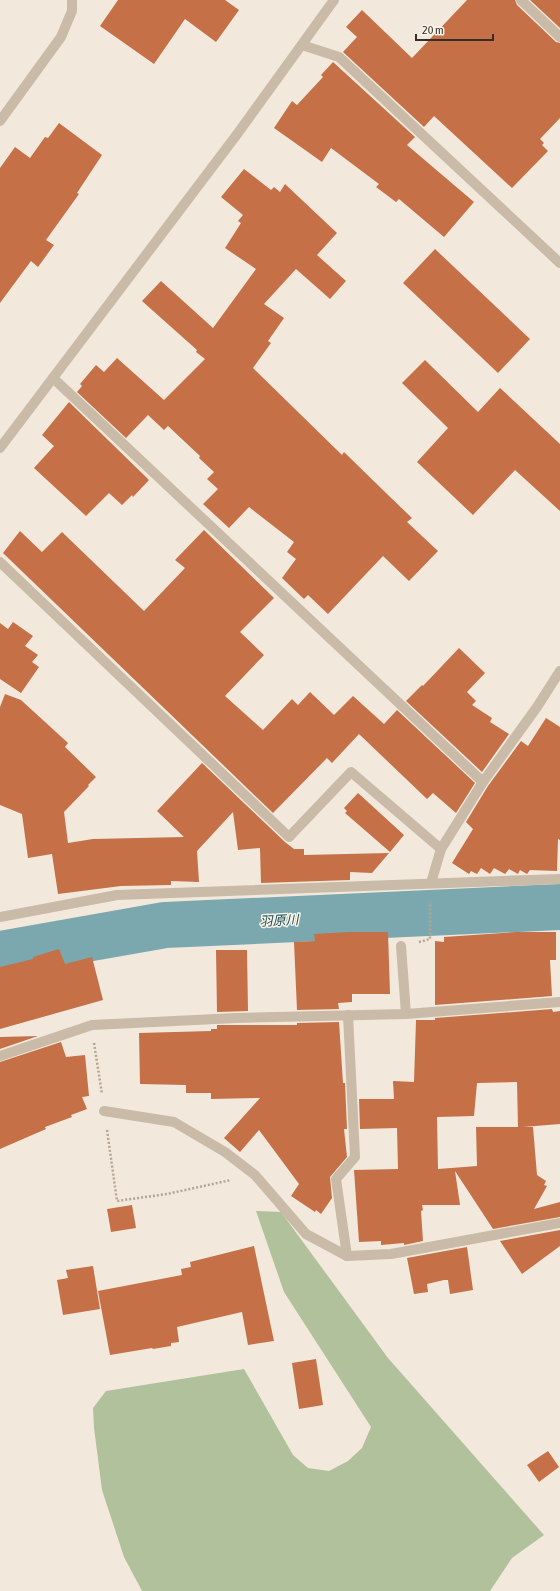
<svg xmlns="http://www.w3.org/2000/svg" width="560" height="1591" font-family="'Asap Condensed','Noto Sans JP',sans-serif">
  <rect width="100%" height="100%" fill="#f2e9dc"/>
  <path fill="#b1c19c" d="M 256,1211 L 281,1212 L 388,1358 L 544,1535 L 512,1558 L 490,1591 L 142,1591 L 124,1557 L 102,1490 L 94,1428 L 93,1408 L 106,1391 L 244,1369 L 293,1455 L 308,1468 L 329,1471 L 348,1461 L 362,1448 L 371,1427 L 284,1292 Z"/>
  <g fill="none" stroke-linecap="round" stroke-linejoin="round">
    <path stroke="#7ba8af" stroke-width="46" d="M 0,954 L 165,925 L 560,907"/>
  </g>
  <g fill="#c57047" fill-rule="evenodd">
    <path d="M 118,0 L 225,0 L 239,10 L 216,42 L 185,19 L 154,64 L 100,26 Z"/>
    <path d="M 467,0 L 515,0 L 517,5 L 556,42 L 560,43 L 560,118 L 540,139 L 544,143 L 542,145 L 548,151 L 512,188 L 434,116 L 424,127 L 343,52 L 357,37 L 346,27 L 362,10 L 412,58 Z"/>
    <path d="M 530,0 L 560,0 L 560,28 Z"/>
    <path d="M 333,62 L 415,137 L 407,145 L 474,202 L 444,237 L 399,199 L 396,202 L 376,187 L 379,184 L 331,148 L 322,162 L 274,128 L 292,101 L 297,105 L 323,77 L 321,75 Z"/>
    <path d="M 59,123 L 102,155 L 77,193 L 79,194 L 46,240 L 54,245 L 38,267 L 31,261 L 0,303 L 0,168 L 15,147 L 30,158 L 45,137 L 48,138 Z"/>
    <path d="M 244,169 L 271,190 L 274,187 L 280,192 L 285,184 L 337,233 L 317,255 L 346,281 L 330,299 L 296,269 L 264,304 L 284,318 L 268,341 L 271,343 L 253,368 L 342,455 L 344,452 L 386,493 L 412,518 L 407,522 L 438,551 L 409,581 L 383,556 L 328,614 L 308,595 L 304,599 L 282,578 L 296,559 L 287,552 L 294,542 L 249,507 L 229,528 L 203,504 L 218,489 L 207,479 L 214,472 L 199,458 L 200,456 L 168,426 L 164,430 L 148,415 L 126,438 L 77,392 L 82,386 L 80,384 L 96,365 L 104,372 L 117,358 L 164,400 L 205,359 L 196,352 L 197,350 L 142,301 L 161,281 L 213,328 L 256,269 L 225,248 L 241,223 L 238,221 L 243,215 L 221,197 Z"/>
    <path d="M 435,249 L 530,339 L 498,373 L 403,283 Z"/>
    <path d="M 425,360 L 478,412 L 500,388 L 560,444 L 560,511 L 515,470 L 473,515 L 417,462 L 448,428 L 402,383 Z"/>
    <path d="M 69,402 L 149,480 L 133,497 L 132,495 L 122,505 L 109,493 L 86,516 L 34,468 L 54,446 L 42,435 Z"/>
    <path d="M 204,530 L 274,598 L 240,632 L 264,655 L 225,696 L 263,730 L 292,699 L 298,705 L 310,692 L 334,715 L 353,696 L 384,724 L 397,710 L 475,783 L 456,813 L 433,793 L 427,799 L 359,734 L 332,763 L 327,758 L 273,813 L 3,553 L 20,531 L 42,552 L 62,532 L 144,611 L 185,568 L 175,560 Z"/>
    <path d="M 13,622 L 33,636 L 25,646 L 38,655 L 32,662 L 39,667 L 21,693 L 0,679 L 0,623 L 8,629 Z"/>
    <path d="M 459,648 L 485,673 L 467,692 L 476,701 L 472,705 L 492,718 L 490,722 L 509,734 L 482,772 L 406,701 L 422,685 L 423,686 Z"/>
    <path d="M 5,694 L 21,700 L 68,743 L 65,747 L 96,777 L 88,785 L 89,786 L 64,812 L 68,843 L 93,839 L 184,837 L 157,811 L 202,763 L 285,842 L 294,849 L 304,849 L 304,855 L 389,853 L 372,873 L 350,872 L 350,880 L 261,883 L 260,848 L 238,850 L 233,812 L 197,851 L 199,882 L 171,881 L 171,885 L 121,886 L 58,894 L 52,854 L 28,858 L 22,814 L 0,805 L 0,707 Z"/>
    <path d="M 546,718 L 560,727 L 560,840 L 558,839 L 557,871 L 530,870 L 527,874 L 520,870 L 518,874 L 509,869 L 505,874 L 494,868 L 490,874 L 481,868 L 477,874 L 471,871 L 469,874 L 452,863 L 473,829 L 466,822 L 488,786 L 521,741 L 528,746 Z"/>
    <path d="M 358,793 L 404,835 L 390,852 L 345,813 L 347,811 L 344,808 Z"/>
    <path d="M 349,932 L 388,932 L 390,994 L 352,994 L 352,1002 L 338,1003 L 339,1009 L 297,1010 L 294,942 L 315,941 L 314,934 Z"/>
    <path d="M 516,932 L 556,932 L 556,960 L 550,960 L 552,996 L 435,1005 L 435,941 L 444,942 L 444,937 Z"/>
    <path d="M 59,949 L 65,964 L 92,957 L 103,1000 L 0,1029 L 0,967 L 33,959 L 33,957 Z"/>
    <path d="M 216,950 L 247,950 L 248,1011 L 217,1012 Z"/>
    <path d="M 552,1009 L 553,1012 L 560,1011 L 560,1124 L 523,1127 L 533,1127 L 537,1175 L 546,1181 L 544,1185 L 547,1186 L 534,1209 L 560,1202 L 560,1217 L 493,1229 L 455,1171 L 460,1205 L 422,1205 L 423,1210 L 421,1211 L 423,1241 L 404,1245 L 404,1243 L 381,1245 L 381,1241 L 359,1242 L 354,1170 L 398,1169 L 397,1128 L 360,1129 L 359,1099 L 394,1099 L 393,1081 L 414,1082 L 416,1020 L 435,1020 L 435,1018 ZM 517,1082 L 518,1127 L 476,1127 L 477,1166 L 438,1169 L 437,1117 L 474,1116 L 477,1083 Z"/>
    <path d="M 339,1022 L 343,1083 L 345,1083 L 347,1129 L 344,1129 L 347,1157 L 330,1177 L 332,1198 L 321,1214 L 316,1210 L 315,1212 L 291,1196 L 299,1184 L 259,1130 L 240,1152 L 224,1138 L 260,1098 L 211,1099 L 211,1093 L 186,1093 L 186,1085 L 140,1084 L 139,1033 L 211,1031 L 211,1029 L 217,1029 L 217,1025 L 297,1025 L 297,1023 Z"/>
    <path d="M 38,1036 L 0,1049 L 0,1037 Z"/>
    <path d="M 61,1042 L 66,1057 L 85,1055 L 89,1096 L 82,1097 L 87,1109 L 71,1115 L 72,1117 L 45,1127 L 46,1129 L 0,1149 L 0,1062 Z"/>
    <path d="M 132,1205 L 136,1228 L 111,1232 L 107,1209 Z"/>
    <path d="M 560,1230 L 560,1246 L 522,1274 L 500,1241 Z"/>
    <path d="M 254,1246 L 274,1341 L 248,1345 L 242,1312 L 177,1327 L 179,1342 L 171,1343 L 171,1346 L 153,1349 L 152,1348 L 110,1355 L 98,1291 L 182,1275 L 181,1269 L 191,1267 L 190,1262 Z"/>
    <path d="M 467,1247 L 473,1290 L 450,1294 L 448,1280 L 444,1280 L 427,1284 L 428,1292 L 414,1294 L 407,1258 Z"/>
    <path d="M 93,1266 L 100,1309 L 63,1315 L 57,1280 L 68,1278 L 66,1270 Z"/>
    <path d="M 316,1359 L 323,1405 L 299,1409 L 292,1363 Z"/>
    <path d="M 548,1451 L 559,1467 L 539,1482 L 527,1465 Z"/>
  </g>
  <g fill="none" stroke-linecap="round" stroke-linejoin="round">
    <g stroke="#b6a492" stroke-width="2.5" stroke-dasharray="2 2" stroke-linecap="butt">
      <path d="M 419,942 L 430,939 L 430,902"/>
      <path d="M 94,1043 L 102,1094"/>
      <path d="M 107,1130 L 117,1201 L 167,1194 L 231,1180"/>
    </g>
    <g stroke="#cabaa8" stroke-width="10">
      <path d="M 0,121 L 61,37 L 72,11 L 72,0"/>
      <path d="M 401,946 L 406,1014"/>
    </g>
    <g stroke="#cabaa8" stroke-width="10">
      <path d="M 521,0 L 560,37"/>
      <path d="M 302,45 L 339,57 L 560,263"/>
      <path d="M 53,378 L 483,782"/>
      <path d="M 0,562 L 289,837 L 351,772 L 441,849"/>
      <path d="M 431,883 L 441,849 L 483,782 L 537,707 L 560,671"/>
      <path d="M 0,917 L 117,895 L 560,879"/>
      <path d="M 0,1056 L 92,1025 L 236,1018 L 406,1014 L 560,1002"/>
      <path d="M 104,1111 L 174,1122 L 225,1152 L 255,1175 L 306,1234 L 347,1256 L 391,1254 L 560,1223"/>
      <path d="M 347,1256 L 336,1179 L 355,1157 L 348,1015"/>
    </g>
    <path stroke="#cabaa8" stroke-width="10" d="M 0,448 L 238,133 L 334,0"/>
  </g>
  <g text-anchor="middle" stroke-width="3" stroke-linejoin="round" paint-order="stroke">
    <g font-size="13" font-style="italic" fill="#1e4f58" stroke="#f9f3e8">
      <text transform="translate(279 920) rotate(-3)" y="5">羽原川</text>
    </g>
  </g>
  <path d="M416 34v6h77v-6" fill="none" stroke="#362e28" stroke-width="2"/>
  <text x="422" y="34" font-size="12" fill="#362e28" stroke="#f9f3e8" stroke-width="3" paint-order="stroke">20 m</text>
</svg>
